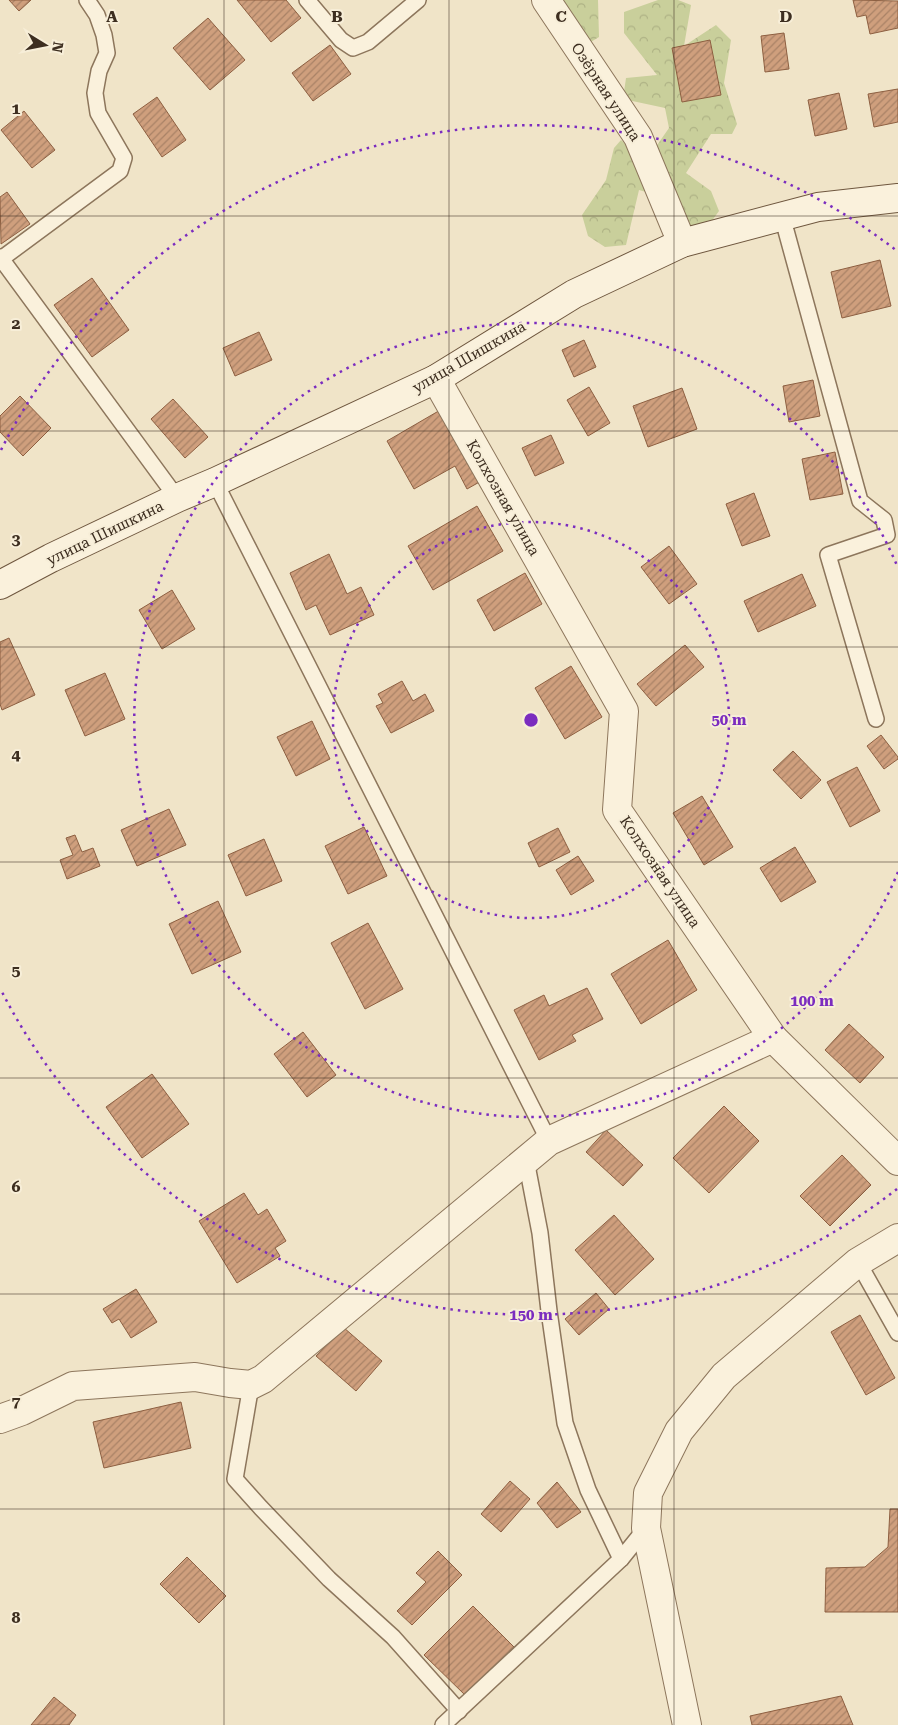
<svg xmlns="http://www.w3.org/2000/svg" width="898" height="1725" font-family="'Roboto Serif',serif">
  <defs>
    <pattern id="forest-crowns" width="20" height="18" patternUnits="userSpaceOnUse" patternTransform="scale(1.25)"><rect width="20" height="18" fill="#c9cf9b"/><path d="M2 6a3 3 0 1 1 6 0M12 15a3 3 0 1 1 6 0" fill="none" stroke="#aeb285"/></pattern>
    <pattern id="building-hatch" width="6" height="6" patternUnits="userSpaceOnUse" patternTransform="scale(1.25)"><rect width="6" height="6" fill="#cf9f7d"/><path d="M-1 1l2-2M0 6l6-6M5 7l2-2" fill="none" stroke="#a98266"/></pattern>
  </defs>
  <rect width="100%" height="100%" fill="#f0e4c8"/>
  <g fill="url(#forest-crowns)">
    <path d="M 561,0 L 598,0 L 599,37 L 581,48 Z"/>
    <path d="M 658,0 L 678,0 L 691,5 L 684,46 L 716,25 L 731,40 L 724,83 L 737,124 L 732,134 L 711,134 L 686,173 L 711,191 L 719,211 L 706,229 L 684,229 L 660,196 L 639,190 L 626,245 L 605,247 L 588,236 L 582,215 L 606,180 L 614,148 L 621,140 L 646,161 L 669,128 L 665,108 L 623,99 L 626,78 L 657,75 L 624,33 L 624,12 Z"/>
  </g>
  <g fill="url(#building-hatch)" stroke="#8d5f41">
    <path d="M 9,0 L 31,0 L 19,11 Z"/>
    <path d="M 237,0 L 286,0 L 301,18 L 271,42 Z"/>
    <path d="M 853,0 L 898,1 L 898,28 L 870,34 L 866,15 L 857,17 Z"/>
    <path d="M 208,18 L 245,60 L 210,90 L 173,48 Z"/>
    <path d="M 784,33 L 789,69 L 765,72 L 761,36 Z"/>
    <path d="M 710,40 L 721,95 L 682,102 L 672,48 Z"/>
    <path d="M 330,45 L 351,74 L 313,101 L 292,73 Z"/>
    <path d="M 898,89 L 898,122 L 874,127 L 868,94 Z"/>
    <path d="M 839,93 L 847,129 L 815,136 L 808,100 Z"/>
    <path d="M 157,97 L 186,140 L 162,157 L 133,114 Z"/>
    <path d="M 24,111 L 55,150 L 32,168 L 1,130 Z"/>
    <path d="M 7,192 L 30,224 L 1,244 L 0,197 Z"/>
    <path d="M 880,260 L 891,306 L 842,318 L 831,272 Z"/>
    <path d="M 92,278 L 129,330 L 92,357 L 54,305 Z"/>
    <path d="M 259,332 L 272,360 L 235,376 L 223,348 Z"/>
    <path d="M 584,340 L 596,367 L 574,377 L 562,350 Z"/>
    <path d="M 813,380 L 820,416 L 789,422 L 783,386 Z"/>
    <path d="M 589,387 L 610,423 L 588,436 L 567,400 Z"/>
    <path d="M 682,388 L 697,429 L 648,447 L 633,406 Z"/>
    <path d="M 20,396 L 51,428 L 23,456 L 0,432 L 0,416 Z"/>
    <path d="M 173,399 L 208,437 L 185,458 L 151,419 Z"/>
    <path d="M 442,409 L 483,480 L 467,489 L 455,466 L 414,489 L 387,441 Z"/>
    <path d="M 551,435 L 564,463 L 535,476 L 522,448 Z"/>
    <path d="M 835,452 L 843,494 L 810,500 L 802,459 Z"/>
    <path d="M 754,493 L 770,536 L 742,546 L 726,504 Z"/>
    <path d="M 477,506 L 503,551 L 433,590 L 408,546 Z"/>
    <path d="M 669,546 L 697,584 L 669,604 L 641,567 Z"/>
    <path d="M 329,554 L 347,594 L 361,587 L 374,615 L 330,635 L 316,605 L 306,610 L 290,573 Z"/>
    <path d="M 525,573 L 542,604 L 494,631 L 477,600 Z"/>
    <path d="M 802,574 L 816,606 L 758,632 L 744,601 Z"/>
    <path d="M 172,590 L 195,629 L 162,649 L 139,610 Z"/>
    <path d="M 9,638 L 35,695 L 2,710 L 0,704 L 0,642 Z"/>
    <path d="M 685,645 L 704,667 L 656,706 L 637,684 Z"/>
    <path d="M 571,666 L 602,717 L 565,739 L 535,688 Z"/>
    <path d="M 105,673 L 125,719 L 85,736 L 65,690 Z"/>
    <path d="M 402,681 L 413,701 L 425,694 L 434,711 L 391,733 L 376,706 L 383,703 L 378,694 Z"/>
    <path d="M 312,721 L 330,759 L 296,776 L 277,737 Z"/>
    <path d="M 881,735 L 898,757 L 898,759 L 884,769 L 867,746 Z"/>
    <path d="M 793,751 L 821,780 L 801,799 L 773,770 Z"/>
    <path d="M 857,767 L 880,811 L 850,827 L 827,782 Z"/>
    <path d="M 702,796 L 733,847 L 704,865 L 673,813 Z"/>
    <path d="M 169,809 L 186,845 L 137,866 L 121,830 Z"/>
    <path d="M 364,827 L 387,876 L 348,894 L 325,846 Z"/>
    <path d="M 558,828 L 570,852 L 539,867 L 528,843 Z"/>
    <path d="M 75,835 L 82,852 L 93,848 L 100,866 L 67,879 L 60,860 L 73,855 L 66,838 Z"/>
    <path d="M 264,839 L 282,881 L 246,896 L 228,855 Z"/>
    <path d="M 795,847 L 816,882 L 781,902 L 760,868 Z"/>
    <path d="M 578,856 L 594,881 L 571,895 L 556,870 Z"/>
    <path d="M 218,901 L 241,952 L 192,974 L 169,924 Z"/>
    <path d="M 368,923 L 403,989 L 365,1009 L 331,943 Z"/>
    <path d="M 668,940 L 697,990 L 641,1024 L 611,974 Z"/>
    <path d="M 587,988 L 603,1019 L 572,1035 L 576,1041 L 539,1060 L 514,1010 L 544,995 L 549,1006 Z"/>
    <path d="M 849,1024 L 884,1057 L 860,1083 L 825,1050 Z"/>
    <path d="M 303,1032 L 336,1075 L 307,1097 L 274,1054 Z"/>
    <path d="M 152,1074 L 189,1124 L 142,1158 L 106,1107 Z"/>
    <path d="M 724,1106 L 759,1141 L 709,1193 L 673,1158 Z"/>
    <path d="M 606,1130 L 643,1165 L 623,1186 L 586,1152 Z"/>
    <path d="M 842,1155 L 871,1185 L 830,1226 L 800,1196 Z"/>
    <path d="M 244,1193 L 258,1215 L 267,1209 L 286,1241 L 275,1248 L 280,1256 L 237,1283 L 199,1221 Z"/>
    <path d="M 614,1215 L 654,1259 L 615,1295 L 575,1250 Z"/>
    <path d="M 136,1289 L 157,1322 L 131,1338 L 119,1319 L 112,1323 L 103,1309 Z"/>
    <path d="M 596,1293 L 609,1309 L 579,1335 L 565,1319 Z"/>
    <path d="M 860,1315 L 895,1378 L 866,1395 L 831,1332 Z"/>
    <path d="M 343,1327 L 382,1361 L 356,1391 L 316,1356 Z"/>
    <path d="M 181,1402 L 191,1448 L 104,1468 L 93,1422 Z"/>
    <path d="M 510,1481 L 530,1499 L 501,1532 L 481,1514 Z"/>
    <path d="M 557,1482 L 581,1512 L 557,1528 L 537,1503 Z"/>
    <path d="M 890,1509 L 898,1509 L 898,1612 L 825,1612 L 826,1568 L 865,1567 L 888,1547 Z"/>
    <path d="M 438,1551 L 462,1575 L 412,1625 L 397,1611 L 426,1582 L 416,1573 Z"/>
    <path d="M 187,1557 L 226,1596 L 199,1623 L 160,1584 Z"/>
    <path d="M 473,1606 L 515,1648 L 466,1696 L 424,1655 Z"/>
    <path d="M 841,1696 L 853,1725 L 752,1725 L 750,1716 Z"/>
    <path d="M 54,1697 L 76,1715 L 69,1725 L 31,1725 Z"/>
  </g>
  <g fill="none" stroke-linecap="round" stroke-linejoin="round">
    <g stroke="#8d765c" stroke-width="18">
      <g id="lane">
        <path d="M 307,0 L 341,40 L 353,48 L 368,42 L 418,0"/>
        <path d="M 782,216 L 860,501 L 884,520 L 887,535 L 828,555 L 876,719"/>
        <path d="M 0,257 L 177,498"/>
        <path d="M 1,259 L 120,171 L 124,158 L 98,113 L 95,93 L 99,71 L 107,53 L 104,35 L 97,15 L 87,0"/>
        <path d="M 215,482 L 549,1141"/>
        <path d="M 526,1160 L 540,1233 L 549,1311 L 565,1423 L 588,1490 L 621,1559"/>
        <path d="M 858,1262 L 898,1333"/>
        <path d="M 251,1385 L 235,1479 L 261,1508 L 329,1579 L 393,1637 L 459,1711"/>
        <path d="M 443,1725 L 621,1559 L 646,1528"/>
      </g>
    </g>
    <g stroke="#8d765c" stroke-width="30">
      <g id="street">
        <path d="M 546,0 L 638,137 L 682,243"/>
        <path d="M 436,379 L 624,711 L 617,810 L 773,1038 L 898,1161"/>
        <path d="M 0,1419 L 22,1411 L 73,1386 L 195,1377 L 230,1383 L 251,1385 L 263,1379 L 549,1141 L 773,1038"/>
        <path d="M 687,1725 L 646,1528 L 648,1493 L 679,1431 L 724,1376 L 858,1262 L 898,1238"/>
      </g>
    </g>
    <g stroke="#6f573f" stroke-width="30">
      <path id="secondary" d="M 0,585 L 51,558 L 177,498 L 215,482 L 436,379 L 574,294 L 682,243 L 818,207 L 898,198"/>
    </g>
    <use href="#lane" stroke="#faf1dc" stroke-width="15"/>
    <use href="#street" stroke="#faf1dc" stroke-width="28"/>
    <use href="#secondary" stroke="#faf1dc" stroke-width="28"/>
  </g>
  <path fill="none" stroke="#3d2e20" stroke-width="1" stroke-opacity="0.55" d="M 224,0 L 224,1725M 449,0 L 449,1725M 674,0 L 674,1725M 0,216 L 898,216M 0,431 L 898,431M 0,647 L 898,647M 0,862 L 898,862M 0,1078 L 898,1078M 0,1294 L 898,1294M 0,1509 L 898,1509"/>
  <g fill="none" stroke="#7b2cbf" stroke-width="2.5" stroke-dasharray="2.5 5">
    <circle cx="531" cy="720" r="198"/>
    <path d="M898 872A397 397 0 1 1 898 568"/>
    <path d="M897 1189A595 595 0 0 1 1 990M1 450A595 595 0 0 1 897 251"/>
  </g>
  <g text-anchor="middle" stroke-width="4" stroke-linejoin="round" paint-order="stroke">
    <g font-size="15" fill="#3d2e20" stroke="#f7eed8">
      <text transform="translate(606 92) rotate(57)" y="5">Озёрная улица</text>
      <text transform="translate(469 357) rotate(-30)" y="5">улица Шишкина</text>
      <text transform="translate(503 498) rotate(60)" y="5">Колхозная улица</text>
      <text transform="translate(105 533) rotate(-26)" y="5">улица Шишкина</text>
      <text transform="translate(660 872) rotate(56)" y="5">Колхозная улица</text>
    </g>
  </g>
  <g font-size="16" text-anchor="middle" font-weight="bold" fill="#3d2e20" stroke="#f7eed8" stroke-width="4" stroke-linejoin="round" paint-order="stroke">
    <text x="112" y="22">A</text>
    <text x="337" y="22">B</text>
    <text x="561" y="22">C</text>
    <text x="786" y="22">D</text>
    <text x="16" y="114">1</text>
    <text x="16" y="329">2</text>
    <text x="16" y="545">3</text>
    <text x="16" y="760">4</text>
    <text x="16" y="976">5</text>
    <text x="16" y="1192">6</text>
    <text x="16" y="1407">7</text>
    <text x="16" y="1623">8</text>
  </g>
  <circle cx="531" cy="720" r="8" fill="#7b2cbf" stroke="#f7eed8" stroke-width="2.5"/>
  <g font-size="15" text-anchor="middle" font-weight="bold" fill="#7b2cbf" stroke="#f7eed8" stroke-width="4" stroke-linejoin="round" paint-order="stroke">
    <text x="729" y="725">50 m</text>
    <text x="812" y="1006">100 m</text>
    <text x="531" y="1320">150 m</text>
  </g>
  <g transform="translate(45 45) rotate(100)" stroke="#f7eed8" stroke-width="4" paint-order="stroke">
  <path d="M0-4L9 19L0 12L-9 19Z" fill="#3d2e20"/>
  <text y="-8" font-size="14" font-weight="bold" text-anchor="middle" fill="#3d2e20">N</text>
  </g>
</svg>
